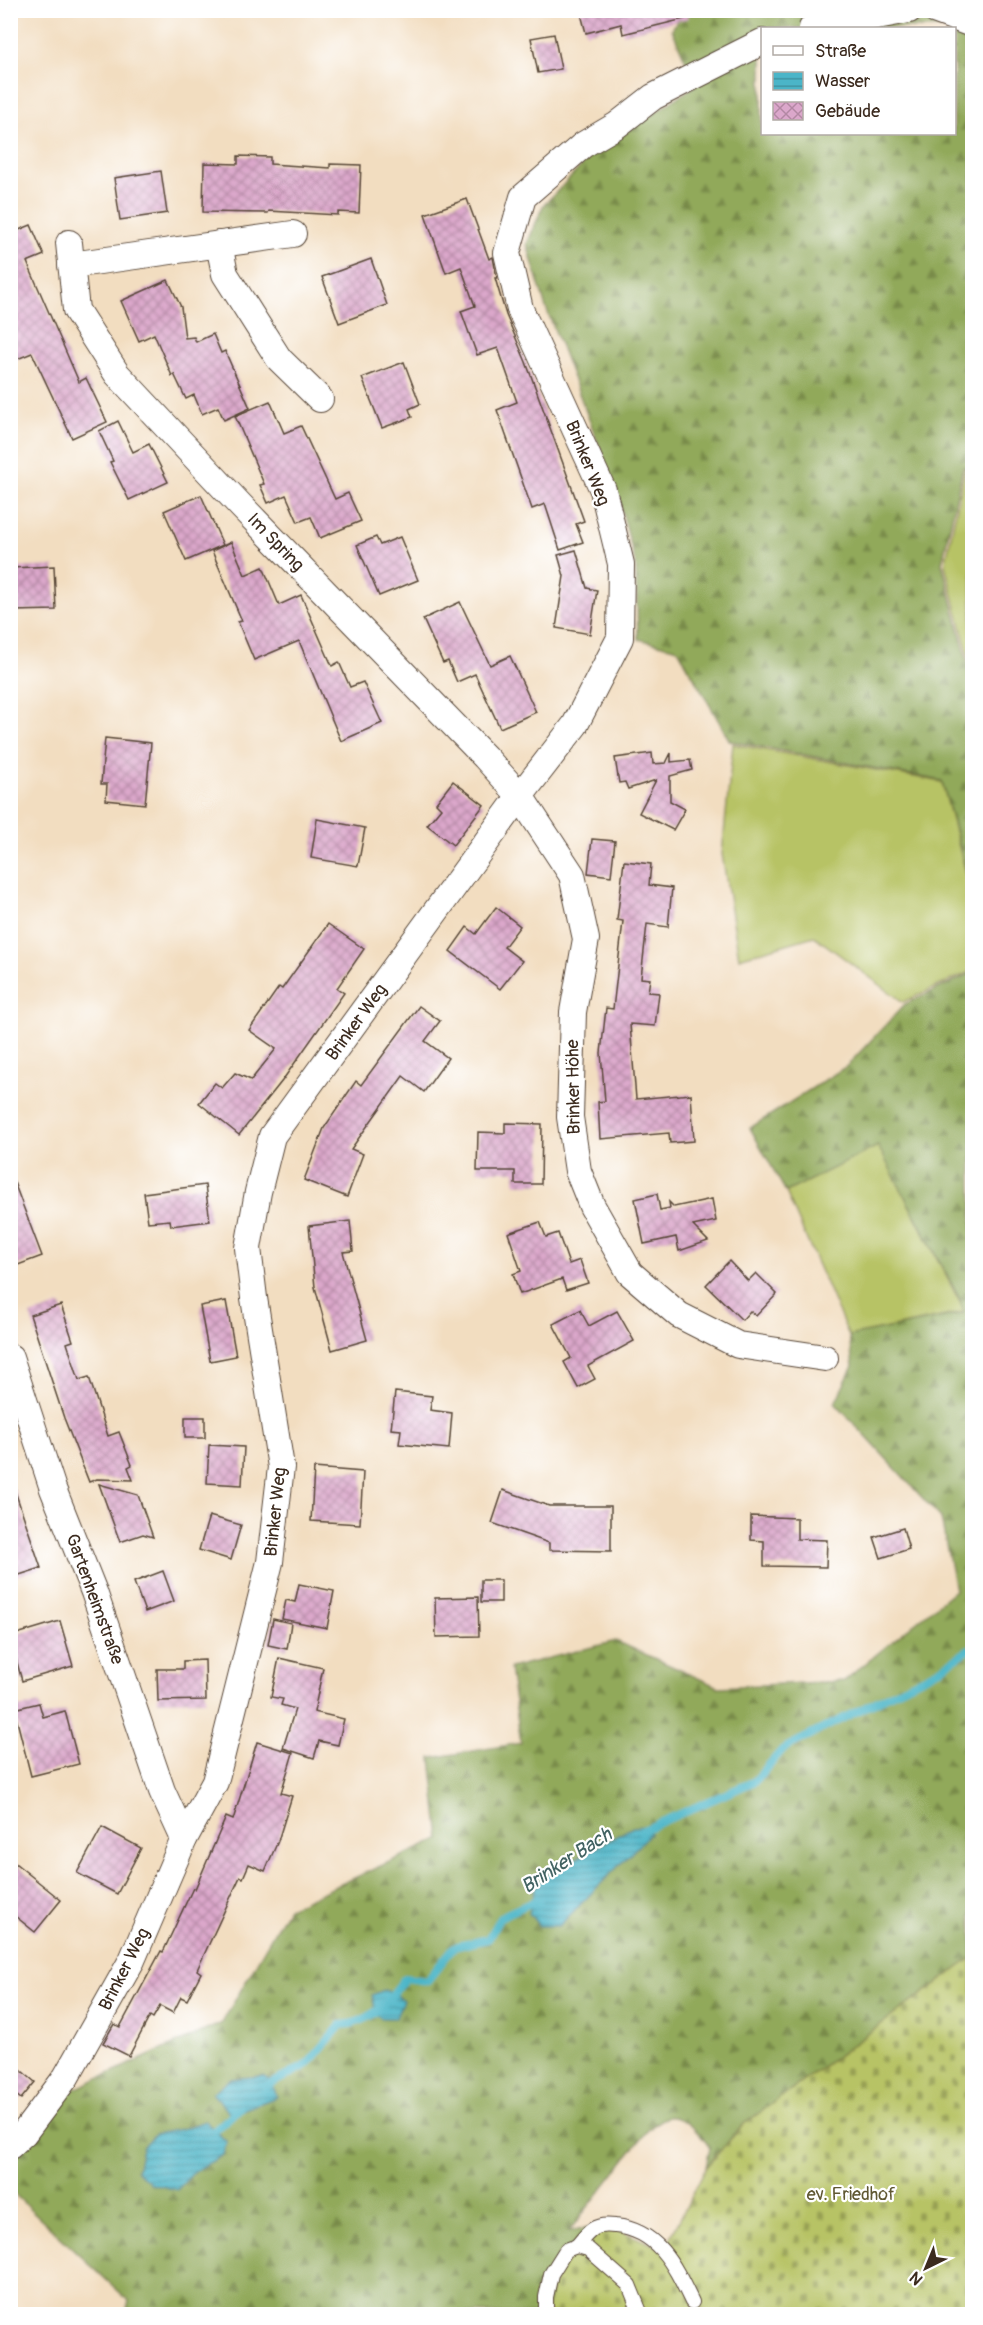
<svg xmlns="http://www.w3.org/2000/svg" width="983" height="2325" font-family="Pangolin,sans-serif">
  <defs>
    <pattern id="forest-firs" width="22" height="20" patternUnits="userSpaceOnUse" patternTransform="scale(1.5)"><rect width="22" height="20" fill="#91a95a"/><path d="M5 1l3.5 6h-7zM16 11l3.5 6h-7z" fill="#788a4a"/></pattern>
    <pattern id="cemetery-stones" width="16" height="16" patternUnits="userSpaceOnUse" patternTransform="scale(1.5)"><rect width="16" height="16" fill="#b7c365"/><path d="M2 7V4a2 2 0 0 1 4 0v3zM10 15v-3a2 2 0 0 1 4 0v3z" fill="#969f53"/></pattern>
    <pattern id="water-rules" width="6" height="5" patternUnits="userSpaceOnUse" patternTransform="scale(1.5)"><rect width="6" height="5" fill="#4bb5c8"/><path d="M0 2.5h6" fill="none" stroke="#4093a2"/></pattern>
    <pattern id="building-cross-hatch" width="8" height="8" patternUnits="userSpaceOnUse" patternTransform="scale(1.5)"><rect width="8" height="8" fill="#dba7cb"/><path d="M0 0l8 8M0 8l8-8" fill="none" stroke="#b388a4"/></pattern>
  </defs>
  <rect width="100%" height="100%" fill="#fff"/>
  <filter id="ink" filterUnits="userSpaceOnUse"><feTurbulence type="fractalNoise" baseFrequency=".0167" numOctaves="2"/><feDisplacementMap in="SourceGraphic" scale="12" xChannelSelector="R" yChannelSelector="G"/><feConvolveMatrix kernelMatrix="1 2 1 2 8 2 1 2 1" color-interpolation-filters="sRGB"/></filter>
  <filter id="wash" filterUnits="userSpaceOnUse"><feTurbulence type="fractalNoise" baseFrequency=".008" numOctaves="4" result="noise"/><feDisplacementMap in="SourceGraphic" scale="24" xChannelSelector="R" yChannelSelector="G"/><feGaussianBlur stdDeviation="1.35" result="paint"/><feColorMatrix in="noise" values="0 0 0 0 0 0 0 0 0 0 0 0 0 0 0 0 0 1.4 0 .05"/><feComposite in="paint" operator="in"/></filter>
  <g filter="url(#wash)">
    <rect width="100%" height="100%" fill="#f2ddc0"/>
    <g fill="#b7c365" stroke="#797642" stroke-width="1.5">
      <path d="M 965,468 L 972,468 L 972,669 L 945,565 Z"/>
      <path d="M 733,744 L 942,782 L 972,896 L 972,971 L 903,1002 L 814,936 L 739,958 L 722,854 Z"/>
      <path d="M 878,1145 L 965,1312 L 849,1336 L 786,1192 Z"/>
    </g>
    <g fill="url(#forest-firs)" stroke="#666a3c" stroke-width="1.5" fill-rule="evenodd">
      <path d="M 683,11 L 972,11 L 972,467 L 963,467 L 942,563 L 972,679 L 972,892 L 942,781 L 730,741 L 678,649 L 638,639 L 636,566 L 617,492 L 545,305 L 527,244 L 543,206 L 592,155 L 696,85 L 672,29 ZM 762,28 L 954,28 L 954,134 L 762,134 Z"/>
      <path d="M 972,973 L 972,1958 L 744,2124 L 706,2167 L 710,2148 C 702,2136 684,2115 668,2117 C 660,2118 654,2125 648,2130 L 569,2231 L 593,2228 L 546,2314 L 126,2314 L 129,2301 L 11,2191 L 10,2158 L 72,2090 L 222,2023 L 288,1908 L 440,1839 L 431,1758 L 521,1743 L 510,1668 L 616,1641 L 718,1687 L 844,1681 L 955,1590 L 941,1518 L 835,1403 L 853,1366 L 849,1336 L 964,1313 L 959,1298 L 878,1146 L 786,1192 L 750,1128 L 847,1066 L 905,1004 Z"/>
    </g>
    <path fill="url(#cemetery-stones)" stroke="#797642" stroke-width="1.5" d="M 972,1958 L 972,2314 L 546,2314 L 557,2261 L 607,2225 L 661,2248 L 667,2245 L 706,2167 L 744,2124 Z"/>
    <g fill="url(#water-rules)" stroke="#437073" stroke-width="1.5">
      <path d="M 648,1826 L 650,1834 L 559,1926 L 539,1926 L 529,1913 L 534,1890 L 543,1877 L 633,1827 Z"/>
      <path d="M 384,1990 L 394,1993 L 403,2000 L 396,2018 L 381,2018 L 376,2014 L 372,1995 Z"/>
      <path d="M 263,2076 L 272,2082 L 277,2097 L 231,2114 L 212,2093 L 230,2079 Z"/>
      <path d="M 205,2121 L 227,2142 L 223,2155 L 195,2171 L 177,2190 L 152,2184 L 137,2171 L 142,2148 L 155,2134 L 182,2129 Z"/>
    </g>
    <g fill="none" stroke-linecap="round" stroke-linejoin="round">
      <g stroke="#4bb5c8" stroke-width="8">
        <path d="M 641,1831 L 755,1781 L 783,1749 L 938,1670 L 972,1648"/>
        <path d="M 265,2087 L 307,2065 L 341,2025 C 371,2024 388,2001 405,1978 L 427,1981 L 454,1947 L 488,1939 L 500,1917 L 539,1899"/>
        <path d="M 215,2130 L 240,2108"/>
      </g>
    </g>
    <g id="blocks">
      <g fill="url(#building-cross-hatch)">
        <path d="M 580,10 L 687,10 L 688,18 L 623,34 L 621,24 L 586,33 Z"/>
        <path d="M 554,34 L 561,69 L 538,73 L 531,38 Z"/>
        <path d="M 238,156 L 270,157 L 270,164 L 330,168 L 330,164 L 361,165 L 359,213 L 338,212 L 338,215 L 269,211 L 268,213 L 203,212 L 204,163 L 238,164 Z"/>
        <path d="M 161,171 L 167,213 L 120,220 L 114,178 Z"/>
        <path d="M 467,199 L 489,259 L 493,257 L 497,278 L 495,278 L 506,315 L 526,362 L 584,521 L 576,524 L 583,542 L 560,550 L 545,504 L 532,509 L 497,410 L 517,402 L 498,348 L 477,355 L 461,311 L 475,306 L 461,267 L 446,273 L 425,214 Z"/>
        <path d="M 10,223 L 14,232 L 31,225 L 44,255 L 27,262 L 79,382 L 86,378 L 107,422 L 72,438 L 32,353 L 10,362 Z"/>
        <path d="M 371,259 L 387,305 L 339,323 L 322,277 Z"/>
        <path d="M 168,280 L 181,307 L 185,338 L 194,337 L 196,342 L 213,334 L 221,353 L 225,351 L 250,408 L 224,420 L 218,407 L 202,414 L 194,395 L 186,399 L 174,374 L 172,376 L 154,334 L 139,341 L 121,301 Z"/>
        <path d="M 404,362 L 420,404 L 409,409 L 412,417 L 382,428 L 362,378 Z"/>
        <path d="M 270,401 L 284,433 L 301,426 L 335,499 L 348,493 L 361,521 L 320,538 L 311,517 L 298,522 L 286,495 L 268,503 L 260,485 L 264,484 L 235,416 Z"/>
        <path d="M 118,421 L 133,452 L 149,444 L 168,482 L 129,500 L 110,462 L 113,461 L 99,431 Z"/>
        <path d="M 201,495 L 223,545 L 186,561 L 164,511 Z"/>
        <path d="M 376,537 L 380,545 L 400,537 L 418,580 L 379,596 L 357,545 Z"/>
        <path d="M 231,542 L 245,575 L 263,567 L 279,605 L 301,595 L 332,666 L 339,662 L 350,687 L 363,682 L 382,723 L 341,741 L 299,641 L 254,660 L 238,622 L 242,621 L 212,551 Z"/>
        <path d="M 576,550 L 587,588 L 597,590 L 590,634 L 556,628 L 564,576 L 558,555 Z"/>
        <path d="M 54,566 L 56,610 L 13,611 L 11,568 Z"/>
        <path d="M 460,602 L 490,665 L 510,656 L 536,712 L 500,728 L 475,674 L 457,682 L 448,661 L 443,663 L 423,619 Z"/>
        <path d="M 105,738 L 151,743 L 145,804 L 106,800 L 107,784 L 101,784 Z"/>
        <path d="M 652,753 L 653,764 L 666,763 L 671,753 L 671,762 L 690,760 L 692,770 L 670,776 L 670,801 L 685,809 L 673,830 L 639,813 L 656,780 L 628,789 L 625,782 L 619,783 L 615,758 Z"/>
        <path d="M 453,781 L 484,805 L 453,845 L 427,825 L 441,808 L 436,803 Z"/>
        <path d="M 317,819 L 365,828 L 358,866 L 311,858 Z"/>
        <path d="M 592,839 L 615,841 L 611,876 L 588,873 Z"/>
        <path d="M 624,861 L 651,864 L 649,885 L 672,888 L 668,927 L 647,924 L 641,978 L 650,979 L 648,992 L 659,993 L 655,1026 L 630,1024 L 636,1099 L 691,1094 L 694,1141 L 670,1143 L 669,1133 L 600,1139 L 598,1102 L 605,1101 L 601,1053 L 606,1008 L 613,1009 L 623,921 L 617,920 Z"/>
        <path d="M 496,907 L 520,926 L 504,947 L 522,961 L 500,989 L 450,951 L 467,927 L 476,934 Z"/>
        <path d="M 328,924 L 364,949 L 337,988 L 344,993 L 282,1081 L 239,1135 L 199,1103 L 215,1083 L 222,1088 L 235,1073 L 251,1080 L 276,1049 L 249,1030 L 279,987 L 282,989 Z"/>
        <path d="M 419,1006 L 440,1021 L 425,1041 L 448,1058 L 424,1092 L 403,1076 L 351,1149 L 363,1154 L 347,1197 L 304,1180 L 324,1128 L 356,1081 L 361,1085 Z"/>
        <path d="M 505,1123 L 542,1124 L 541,1184 L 515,1184 L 515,1171 L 477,1171 L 478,1132 L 505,1133 Z"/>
        <path d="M 10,1177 L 12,1177 L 42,1256 L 10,1268 Z"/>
        <path d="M 205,1185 L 210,1221 L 171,1226 L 170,1220 L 148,1222 L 144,1193 Z"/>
        <path d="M 657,1194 L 660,1210 L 670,1208 L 669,1202 L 674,1207 L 712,1199 L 716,1221 L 693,1226 L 708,1241 L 679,1251 L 676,1237 L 644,1244 L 635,1199 Z"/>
        <path d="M 350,1221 L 353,1251 L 343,1252 L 367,1340 L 332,1350 L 315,1287 L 309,1226 Z"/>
        <path d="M 540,1222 L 546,1237 L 558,1233 L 569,1264 L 580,1260 L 588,1283 L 566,1290 L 562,1279 L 520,1294 L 513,1274 L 521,1271 L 508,1233 Z"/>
        <path d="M 729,1261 L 748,1281 L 756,1273 L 777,1294 L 756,1316 L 750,1311 L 742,1320 L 706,1285 Z"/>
        <path d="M 226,1301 L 236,1356 L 210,1361 L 200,1306 Z"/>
        <path d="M 61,1305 L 73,1341 L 67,1343 L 79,1380 L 89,1377 L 108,1436 L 119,1432 L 132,1465 L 128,1467 L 133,1480 L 97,1479 L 89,1482 L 64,1418 L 30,1315 Z"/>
        <path d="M 580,1310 L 589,1326 L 617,1311 L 634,1341 L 588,1366 L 595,1379 L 578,1388 L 564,1362 L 571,1358 L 553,1324 Z"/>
        <path d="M 395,1392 L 432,1396 L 430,1410 L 452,1413 L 449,1449 L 399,1444 L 401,1430 L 391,1429 Z"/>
        <rect x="185" y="1417" width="20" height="21"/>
        <path d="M 209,1445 L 244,1447 L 242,1485 L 207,1483 Z"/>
        <path d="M 314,1468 L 363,1472 L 360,1524 L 311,1521 Z"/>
        <path d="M 99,1484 L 138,1495 L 153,1537 L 143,1534 L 120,1542 Z"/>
        <path d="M 10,1488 L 14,1488 L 41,1568 L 10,1578 Z"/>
        <path d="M 503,1490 L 549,1506 L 611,1506 L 611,1551 L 549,1550 L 549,1543 L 492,1523 Z"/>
        <path d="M 209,1516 L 241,1525 L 231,1560 L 199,1550 Z"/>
        <path d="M 751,1516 L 797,1518 L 797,1539 L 827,1540 L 826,1567 L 764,1566 L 764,1541 L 751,1540 Z"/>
        <path d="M 903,1528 L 909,1549 L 881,1558 L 874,1537 Z"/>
        <path d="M 163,1571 L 174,1601 L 145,1612 L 134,1582 Z"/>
        <rect x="481" y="1580" width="20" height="22"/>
        <path d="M 299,1584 L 334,1591 L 327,1628 L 282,1619 L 286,1600 L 295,1602 Z"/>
        <path d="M 478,1597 L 479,1636 L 436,1637 L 435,1598 Z"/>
        <path d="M 273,1619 L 291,1623 L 287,1649 L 268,1645 Z"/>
        <path d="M 60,1621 L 73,1666 L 22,1681 L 10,1636 Z"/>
        <path d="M 279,1658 L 323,1668 L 314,1712 L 344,1719 L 338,1745 L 319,1741 L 314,1758 L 283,1748 L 295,1709 L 281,1705 L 283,1699 L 271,1697 Z"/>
        <path d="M 205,1660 L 206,1700 L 158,1701 L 157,1669 L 183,1669 L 183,1661 Z"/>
        <path d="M 39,1703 L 43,1717 L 65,1711 L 79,1764 L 31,1776 L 14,1709 Z"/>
        <path d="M 257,1742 L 293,1753 L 281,1793 L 292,1796 L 278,1841 L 265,1871 L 249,1864 L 243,1878 L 240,1877 L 197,1970 L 201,1973 L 187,2000 L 181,1997 L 173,2013 L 160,2006 L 153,2018 L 150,2016 L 129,2056 L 103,2043 L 114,2024 L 120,2027 L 161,1951 L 163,1952 L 193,1888 L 195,1889 L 226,1817 L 233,1820 Z"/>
        <path d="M 102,1827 L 141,1848 L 117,1894 L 77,1873 Z"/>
        <path d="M 10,1859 L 61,1900 L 35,1932 L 10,1912 Z"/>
        <path d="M 10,2061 L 35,2082 L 21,2099 L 10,2090 Z"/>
      </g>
    </g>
  </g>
  <g filter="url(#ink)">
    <use href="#blocks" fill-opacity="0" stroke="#564536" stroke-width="1.5"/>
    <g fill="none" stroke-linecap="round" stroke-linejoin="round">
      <g stroke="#564536" stroke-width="16">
        <g id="lane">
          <path d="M 577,2246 C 581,2241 587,2233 593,2229 C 599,2225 608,2225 615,2226 C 659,2230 675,2267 692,2302"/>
          <path d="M 546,2314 L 546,2297 L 551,2274 L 566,2250 L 577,2246 L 588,2249 L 629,2285 L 640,2312"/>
        </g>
      </g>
      <g stroke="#564536" stroke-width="28">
        <g id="street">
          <path d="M 934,10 L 972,24"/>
          <path d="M 812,28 L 909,10"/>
          <path d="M 69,243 L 76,310 L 117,374 L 241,506 L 485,757 L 520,796 L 572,875 L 586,939 L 573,1012 L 570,1117 L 578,1171 L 592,1206 L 630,1273 L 679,1315 L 738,1345 L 825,1358"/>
          <path d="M 219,244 L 225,274 L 279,359 L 320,399"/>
          <path d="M 71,265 L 293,234"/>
          <path d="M 10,1357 L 53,1489 L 94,1592 L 162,1791 L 184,1839"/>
          <path d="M 10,2146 L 24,2133 L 66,2077 L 132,1960 L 184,1839 L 215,1782 L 270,1562 L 281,1467 L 254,1298 L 248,1248 L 258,1192 L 272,1136 L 520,796 L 575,725 L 620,638 L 621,564 L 603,490 L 520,309 L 507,253 L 523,197 L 583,145 L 617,125 L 653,97 L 762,42"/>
        </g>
      </g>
      <use href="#lane" stroke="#fff" stroke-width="14"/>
      <use href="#street" stroke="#fff" stroke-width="26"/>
    </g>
  </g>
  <g text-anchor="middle" stroke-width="4.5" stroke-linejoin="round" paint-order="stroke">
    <g font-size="18" fill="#3b2a1e" stroke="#fff">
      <text transform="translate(588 463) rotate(68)" y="6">Brinker Weg</text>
      <text transform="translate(276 542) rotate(46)" y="6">Im Spring</text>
      <text transform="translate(356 1022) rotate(-54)" y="6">Brinker Weg</text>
      <text transform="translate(573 1087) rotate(-91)" y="6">Brinker Höhe</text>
      <text transform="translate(275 1512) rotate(-84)" y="6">Brinker Weg</text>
      <text transform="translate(95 1599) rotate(70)" y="6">Gartenheimstraße</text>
      <text transform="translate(124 1969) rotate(-63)" y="6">Brinker Weg</text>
    </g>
    <g font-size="18" fill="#605833" stroke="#fff">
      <text x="851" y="2200">ev. Friedhof</text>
    </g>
    <g font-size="20" font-style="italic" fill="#416262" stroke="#fff">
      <text transform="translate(566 1860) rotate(-33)" y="7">Brinker Bach</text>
    </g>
  </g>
  <rect width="983" height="2325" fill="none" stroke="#fff" stroke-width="36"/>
  <rect x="761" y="27" width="195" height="108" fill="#ffffff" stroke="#b1aaa5" stroke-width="1.5"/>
  <rect x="773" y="46" width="30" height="9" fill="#ffffff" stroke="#b1aaa5" stroke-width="1.5"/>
  <text x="815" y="57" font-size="18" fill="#3b2a1e">Straße</text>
  <rect x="773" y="72" width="30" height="18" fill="url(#water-rules)" stroke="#b1aaa5" stroke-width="1.5"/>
  <text x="815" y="87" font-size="18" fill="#3b2a1e">Wasser</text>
  <rect x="773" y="102" width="30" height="18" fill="url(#building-cross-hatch)" stroke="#b1aaa5" stroke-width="1.5"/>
  <text x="815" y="117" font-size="18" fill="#3b2a1e">Gebäude</text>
  <g transform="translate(926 2268) rotate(223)" stroke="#ffffff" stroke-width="4.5" paint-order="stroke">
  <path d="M0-4.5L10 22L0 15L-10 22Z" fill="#3b2a1e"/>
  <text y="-9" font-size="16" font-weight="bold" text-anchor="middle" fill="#3b2a1e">N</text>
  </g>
</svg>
